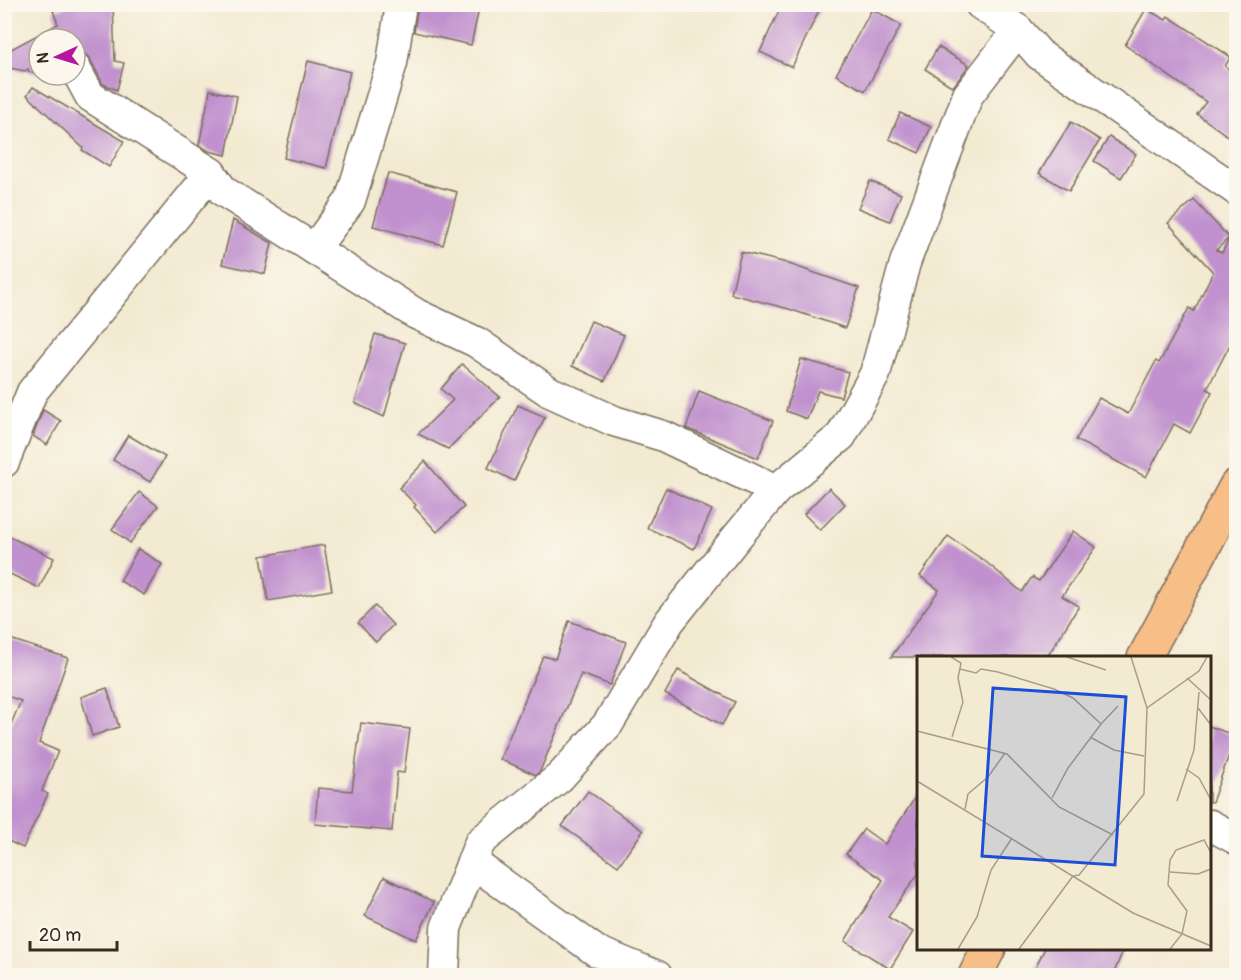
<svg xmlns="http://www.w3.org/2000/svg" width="1241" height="980" font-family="Pangolin,sans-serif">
  <rect width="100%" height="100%" fill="#fbf7ec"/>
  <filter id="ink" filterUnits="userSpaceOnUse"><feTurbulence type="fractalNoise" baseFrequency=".0167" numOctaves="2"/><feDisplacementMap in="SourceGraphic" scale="12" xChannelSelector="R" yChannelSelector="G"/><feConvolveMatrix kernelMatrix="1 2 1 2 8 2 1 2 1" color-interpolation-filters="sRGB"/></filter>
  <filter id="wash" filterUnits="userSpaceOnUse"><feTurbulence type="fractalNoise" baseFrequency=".008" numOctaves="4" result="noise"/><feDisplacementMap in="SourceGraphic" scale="24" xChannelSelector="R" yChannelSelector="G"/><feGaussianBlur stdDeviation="1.35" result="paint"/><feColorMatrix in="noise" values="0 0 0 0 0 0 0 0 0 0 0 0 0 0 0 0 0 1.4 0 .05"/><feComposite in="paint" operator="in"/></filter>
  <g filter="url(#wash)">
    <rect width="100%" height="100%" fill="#f3ead2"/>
    <g id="blocks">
      <g fill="#c091ce">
        <path d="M 71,4 L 113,4 L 115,61 L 124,63 L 117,90 L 103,84 L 90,59 L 84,53 L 75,51 L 75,39 L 39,39 L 39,74 L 29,72 L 28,69 L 25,71 L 4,67 L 4,53 L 58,24 L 53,11 Z"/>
        <path d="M 418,4 L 480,4 L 471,45 L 414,32 Z"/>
        <path d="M 782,4 L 822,4 L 792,67 L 760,52 Z"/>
        <path d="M 872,9 L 901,25 L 865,91 L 836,75 Z"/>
        <path d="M 1146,9 L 1166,20 L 1168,16 L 1231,57 L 1225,66 L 1236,75 L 1236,142 L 1197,114 L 1206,102 L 1125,45 Z"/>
        <path d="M 938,47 L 969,65 L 953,87 L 925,69 Z"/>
        <path d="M 308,61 L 350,72 L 326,168 L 284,158 Z"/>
        <path d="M 33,87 L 124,141 L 109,167 L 82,150 L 83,148 L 27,95 Z"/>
        <path d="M 210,90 L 237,96 L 226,155 L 209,151 L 199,145 Z"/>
        <path d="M 900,113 L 931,127 L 919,153 L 889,139 Z"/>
        <path d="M 1071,122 L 1100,140 L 1069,191 L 1039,173 Z"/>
        <path d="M 1109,137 L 1136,154 L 1121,178 L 1094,161 Z"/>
        <path d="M 388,173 L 457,192 L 443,245 L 373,226 Z"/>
        <path d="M 870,181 L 901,194 L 890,221 L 858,208 Z"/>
        <path d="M 1194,200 L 1229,238 L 1216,250 L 1222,253 L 1236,224 L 1236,333 L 1207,389 L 1212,392 L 1190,433 L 1174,424 L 1146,477 L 1076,440 L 1099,398 L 1128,414 L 1156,361 L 1159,363 L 1189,308 L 1194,311 L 1213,272 L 1168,223 Z"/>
        <path d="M 233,220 L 272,243 L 265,274 L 222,264 Z"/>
        <path d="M 741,252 L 783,262 L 859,288 L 845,328 L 789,309 L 731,294 Z"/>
        <path d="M 591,321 L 624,335 L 605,381 L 572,366 Z"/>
        <path d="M 375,334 L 405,343 L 384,417 L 355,403 Z"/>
        <path d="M 801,359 L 848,372 L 841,397 L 818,391 L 807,419 L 786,411 Z"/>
        <path d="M 462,364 L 500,397 L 448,449 L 418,434 L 453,400 L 441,389 Z"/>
        <path d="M 699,391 L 773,421 L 758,458 L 686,428 Z"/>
        <path d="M 518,405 L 545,417 L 514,481 L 488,468 Z"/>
        <path d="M 43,410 L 61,421 L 47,445 L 33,436 Z"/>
        <path d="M 128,435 L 165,457 L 150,482 L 113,460 Z"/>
        <path d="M 425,461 L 464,507 L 437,532 L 414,507 L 416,505 L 399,488 Z"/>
        <path d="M 666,488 L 712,510 L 694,549 L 647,528 Z"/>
        <path d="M 829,488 L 845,504 L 820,530 L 804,514 Z"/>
        <path d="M 139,492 L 158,506 L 130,543 L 112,529 Z"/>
        <path d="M 1073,531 L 1096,547 L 1062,596 L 1079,606 L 1047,657 L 891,657 L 939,590 L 920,576 L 948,536 L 986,562 L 1022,592 L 1032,577 L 1039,581 Z"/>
        <path d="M 4,534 L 54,558 L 39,588 L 4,571 Z"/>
        <path d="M 324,545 L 332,590 L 268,601 L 261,556 Z"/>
        <path d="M 138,549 L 162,564 L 144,595 L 120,581 Z"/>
        <path d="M 375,606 L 393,625 L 376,642 L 358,623 Z"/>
        <path d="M 569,621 L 626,642 L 610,685 L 581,674 L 540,771 L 536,775 L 500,759 L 543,656 L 555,659 Z"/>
        <path d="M 4,637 L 68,658 L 39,743 L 58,751 L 42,791 L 48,794 L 23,848 L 4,839 L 4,740 L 21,701 L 4,695 Z"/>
        <path d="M 678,670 L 735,702 L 722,725 L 665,694 Z"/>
        <path d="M 107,688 L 119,727 L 92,736 L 81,697 Z"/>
        <path d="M 361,723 L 410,729 L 404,773 L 397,772 L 392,831 L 315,824 L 318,788 L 352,791 Z"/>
        <path d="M 1209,726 L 1236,736 L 1212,802 L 1209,802 Z"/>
        <path d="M 588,791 L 643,831 L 618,866 L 562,826 Z"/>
        <path d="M 918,793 L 918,874 L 888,917 L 913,932 L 890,969 L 845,941 L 883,880 L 846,854 L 864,829 L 885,844 Z"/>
        <path d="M 384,877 L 434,902 L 416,940 L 365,916 Z"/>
        <path d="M 1045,948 L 1124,948 L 1113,975 L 1032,975 Z"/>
      </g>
    </g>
  </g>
  <g filter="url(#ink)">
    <use href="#blocks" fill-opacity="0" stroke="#7b6d5d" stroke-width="1.5"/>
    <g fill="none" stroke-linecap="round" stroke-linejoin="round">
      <g stroke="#7b6d5d" stroke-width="33">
        <g id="minor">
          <path d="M 980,4 L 1018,30 L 1040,55 L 1236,190"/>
          <path d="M 211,173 L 223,191 L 416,314 L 476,342 L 550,392 L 614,421 L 663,436 L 776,490"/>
          <path d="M 314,249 L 350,201 L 392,63 L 401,4"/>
          <path d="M 4,462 L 32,392 L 211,173 L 90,96 L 75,68"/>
          <path d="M 1210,825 L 1236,839"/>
          <path d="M 472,862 L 596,951 L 657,976"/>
          <path d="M 444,976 L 446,928 L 480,842 L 560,777 L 608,724 L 669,622 L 736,538 L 776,490 L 841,436 L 875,374 L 905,263 L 968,95 L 1018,30"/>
        </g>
      </g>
      <g stroke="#7b6d5d" stroke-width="36">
        <g id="major">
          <path d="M 1144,658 L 1236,486"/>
          <path d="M 975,976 L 989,948"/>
        </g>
      </g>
      <use href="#minor" stroke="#fff" stroke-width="30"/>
      <use href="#major" stroke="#f7be88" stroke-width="33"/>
    </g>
  </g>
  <g transform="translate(917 656)">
    <rect width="294" height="294" fill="#f3ead2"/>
    <path fill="none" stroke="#a99d8a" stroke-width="1.5" d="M 34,1 L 44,7 L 41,22 L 46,46 L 35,81M 150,1 L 189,14M 214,1 L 230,52M 43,13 L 59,17 L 64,13 L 81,16 L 137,33 L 156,42 L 184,68 L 201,50M 270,22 L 294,44M 281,52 L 294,69M 0,75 L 90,98 L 142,151 L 196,179M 173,81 L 197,94 L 227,100M 269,113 L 282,122 L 294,144M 0,125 L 216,257 L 294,290M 135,142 L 151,112 L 184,68M 260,145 L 277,94 L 282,36M 48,153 L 51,138 L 71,121 L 88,97M 253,216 L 281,218 L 294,213M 41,293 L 60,261 L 74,214 L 95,182M 102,293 L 156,220 L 162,219 L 227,138 L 230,52 L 282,15 L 290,1M 253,293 L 265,278 L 270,255 L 251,229 L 253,204 L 259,194 L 287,184 L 294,197"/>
    <path fill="#1d4ed8" fill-opacity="0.15" stroke="#1d4ed8" stroke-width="3" d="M 76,32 L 209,41 L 198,209 L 65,200 Z"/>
    <rect width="294" height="294" fill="none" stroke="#3b2a1e" stroke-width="3"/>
  </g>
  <rect width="1241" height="980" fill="none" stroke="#fbf7ec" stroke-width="24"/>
  <g transform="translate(57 57) rotate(266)"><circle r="28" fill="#fbf7ec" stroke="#aea59a" stroke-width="1.5"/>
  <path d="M0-4.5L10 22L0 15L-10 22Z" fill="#b5179e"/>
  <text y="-9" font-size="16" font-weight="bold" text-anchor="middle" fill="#3b2a1e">N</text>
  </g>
  <path d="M30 941v9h87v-9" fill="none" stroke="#3b2a1e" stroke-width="3"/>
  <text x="39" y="941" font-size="18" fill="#3b2a1e" stroke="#fbf7ec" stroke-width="4.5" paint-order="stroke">20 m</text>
</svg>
